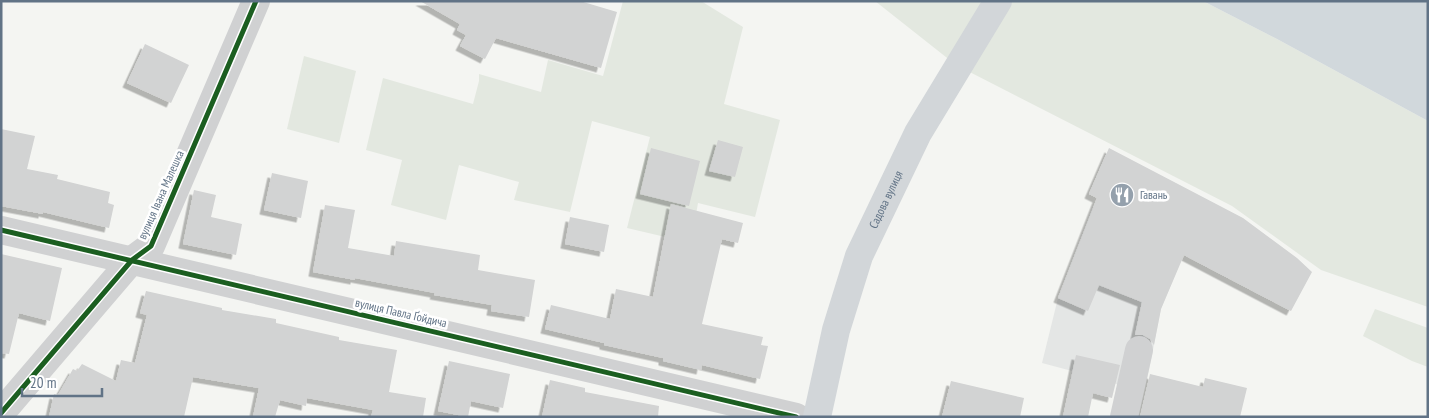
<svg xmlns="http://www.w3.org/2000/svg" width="1429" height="418" font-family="'PT Sans Narrow',sans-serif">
  <defs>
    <filter id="shadow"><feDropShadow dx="-4.5" dy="4.5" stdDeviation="0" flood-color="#0004"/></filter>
  </defs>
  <rect width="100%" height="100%" fill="#f4f5f2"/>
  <path fill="#e4e6e5" d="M 1093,207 L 1184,253 L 1161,309 L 1147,380 L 1143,379 L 1121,385 L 1105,382 L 1102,395 L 1069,388 L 1072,371 L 1042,363 L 1058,298 Z"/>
  <g fill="#e3e8e0">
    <path d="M 623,1 L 701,1 L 743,27 L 724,104 L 780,120 L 755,217 L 698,203 L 691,243 L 627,228 L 650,137 L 592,121 L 570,212 L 514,200 L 519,182 L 459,165 L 446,220 L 391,205 L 402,160 L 366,150 L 383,78 L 473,104 L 479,81 L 479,74 L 541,92 L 548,60 L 603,76 Z"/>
    <path d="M 875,1 L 1203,1 L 1277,39 L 1428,121 L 1428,307 L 1321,270 L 1232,206 L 956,65 Z"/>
    <path d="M 304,56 L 356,71 L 339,143 L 287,129 Z"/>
    <path d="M 1375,309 L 1428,328 L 1428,367 L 1412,361 L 1363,336 Z"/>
  </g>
  <path fill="#d1d8dc" d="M 1203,1 L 1428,1 L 1428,121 L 1277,39 Z"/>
  <g fill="#d2d3d3" filter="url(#shadow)">
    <path d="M 420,1 L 580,1 L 617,12 L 601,68 L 496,38 L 485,59 L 460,46 L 466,35 L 457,30 L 460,24 Z"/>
    <path d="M 145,44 L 189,65 L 171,103 L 127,83 Z"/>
    <path d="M 1,129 L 35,136 L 27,169 L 58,175 L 57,179 L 110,192 L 108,203 L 114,205 L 109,228 L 43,212 L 43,214 L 1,206 Z"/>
    <path d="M 718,140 L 743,147 L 735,177 L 709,171 Z"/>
    <path d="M 651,148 L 700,161 L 689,206 L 640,194 Z"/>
    <path d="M 1109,148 L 1243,218 L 1297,258 L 1312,272 L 1291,311 L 1184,255 L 1161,309 L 1154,345 L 1150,339 L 1143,335 L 1135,335 L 1142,302 L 1099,285 L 1088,311 L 1058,298 L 1097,198 L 1089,194 Z"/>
    <path d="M 272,173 L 308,181 L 301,218 L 264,210 Z"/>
    <path d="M 194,190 L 216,195 L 211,217 L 242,224 L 236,255 L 183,244 Z"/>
    <path d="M 671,204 L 743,223 L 738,243 L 722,239 L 702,324 L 763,337 L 761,345 L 768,346 L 760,379 L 702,365 L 701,370 L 663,361 L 663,358 L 604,345 L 604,343 L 545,329 L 551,305 L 610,319 L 616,289 L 653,297 Z"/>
    <path d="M 325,205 L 355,210 L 348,248 L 394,256 L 396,241 L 480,255 L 478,270 L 535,280 L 529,317 L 491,311 L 492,305 L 434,295 L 435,293 L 355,278 L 355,280 L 313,272 Z"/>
    <path d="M 570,217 L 609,225 L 604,252 L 565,244 Z"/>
    <path d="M 1,254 L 62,268 L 50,321 L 19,313 L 9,354 L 1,353 Z"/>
    <path d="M 146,291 L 222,308 L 222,310 L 276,319 L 276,323 L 339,337 L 339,340 L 397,350 L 389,392 L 426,398 L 423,417 L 371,417 L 373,410 L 307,398 L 306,406 L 280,400 L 275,417 L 253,417 L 259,388 L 193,377 L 184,417 L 49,417 L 54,394 L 58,395 L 73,369 L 77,371 L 82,364 L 116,381 L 121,360 L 135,363 L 147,315 L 140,313 Z"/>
    <path d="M 1076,355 L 1120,365 L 1112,398 L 1093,393 L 1088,417 L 1063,417 Z"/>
    <path d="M 449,361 L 510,374 L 503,408 L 471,401 L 468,417 L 438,411 Z"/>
    <path d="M 1150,374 L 1203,387 L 1205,378 L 1247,388 L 1240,417 L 1140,417 Z"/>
    <path d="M 550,380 L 585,388 L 585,392 L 659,406 L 658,417 L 542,417 Z"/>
    <path d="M 951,381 L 1024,398 L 1020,417 L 942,417 Z"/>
  </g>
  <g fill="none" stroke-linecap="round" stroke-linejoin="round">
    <g stroke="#d0d1d2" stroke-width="28">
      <path d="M 1,230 L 796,417"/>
      <path d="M 1,413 L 132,260 L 151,246 L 256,1"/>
      <path d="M 1124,417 L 1139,350"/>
    </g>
    <path stroke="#d2d6d9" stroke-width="28" id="s1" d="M 817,417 L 836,330 L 859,256 L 918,133 L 998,1"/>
    <g stroke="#fff" stroke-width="8">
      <g id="cycleway">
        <path d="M 1,230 L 796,417"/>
        <path d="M 1,413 L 132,260 L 151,246 L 256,1"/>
      </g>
    </g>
    <use href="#cycleway" stroke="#1b5e20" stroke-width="5"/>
  </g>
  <defs>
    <g id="restaurant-disc" transform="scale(1.25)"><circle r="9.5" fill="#94a0ac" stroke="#fff"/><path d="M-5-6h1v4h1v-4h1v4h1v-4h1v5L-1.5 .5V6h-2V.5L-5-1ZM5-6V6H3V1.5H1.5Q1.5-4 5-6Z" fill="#fff"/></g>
  </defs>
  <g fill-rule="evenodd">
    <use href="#restaurant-disc" x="1122" y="195"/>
  </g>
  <g text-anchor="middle" stroke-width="5" stroke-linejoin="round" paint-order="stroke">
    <g font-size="12" fill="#617386" stroke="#fff">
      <text transform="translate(161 195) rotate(-66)" y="4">вулиця Івана Малешка</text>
      <text dy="4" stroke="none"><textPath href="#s1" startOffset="229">Садова вулиця</textPath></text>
      <text transform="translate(401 313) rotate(13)" y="4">вулиця Павла Ґойдича</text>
    </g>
    <g font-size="12" fill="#617386" stroke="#fff" text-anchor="start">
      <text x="1140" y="199">Гавань</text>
    </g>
  </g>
  <rect width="1429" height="418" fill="none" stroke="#617386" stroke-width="5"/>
  <path d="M22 388v8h80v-8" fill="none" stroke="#617386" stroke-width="2.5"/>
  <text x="30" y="388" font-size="15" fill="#617386" stroke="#ffffff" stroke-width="4" paint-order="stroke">20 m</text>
</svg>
